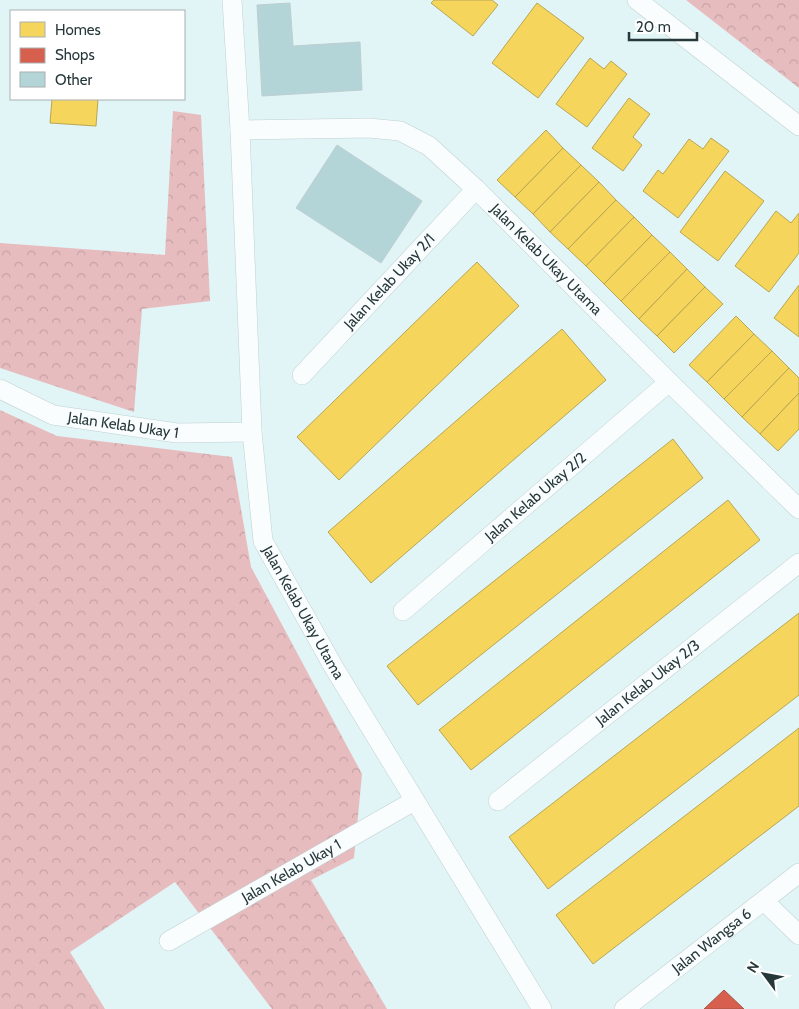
<svg xmlns="http://www.w3.org/2000/svg" width="799" height="1009" font-family="Cabin,sans-serif">
  <defs>
    <pattern id="forest-crowns" width="20" height="18" patternUnits="userSpaceOnUse" patternTransform="scale(1.25)"><rect width="20" height="18" fill="#e7bcbf"/><path d="M2 6a3 3 0 1 1 6 0M12 15a3 3 0 1 1 6 0" fill="none" stroke="#c6a2a5"/></pattern>
  </defs>
  <rect width="100%" height="100%" fill="#e1f4f6"/>
  <g fill="url(#forest-crowns)">
    <path d="M 686,0 L 799,0 L 799,88 Z"/>
    <path d="M 173,111 L 201,115 L 210,301 L 142,309 L 134,412 L 0,368 L 0,243 L 165,255 Z"/>
    <path d="M 0,410 L 57,436 L 232,457 L 251,567 L 362,774 L 354,858 L 311,880 L 387,1009 L 272,1009 L 175,882 L 70,952 L 105,1009 L 0,1009 Z"/>
  </g>
  <g fill="#f6d55c" stroke="#b8a652">
    <path d="M 434,0 L 492,0 L 498,5 L 473,36 L 431,3 Z"/>
    <path d="M 537,3 L 584,38 L 538,98 L 492,63 Z"/>
    <path d="M 590,58 L 604,69 L 611,61 L 627,74 L 587,127 L 556,104 Z"/>
    <path d="M 629,98 L 650,114 L 633,137 L 642,145 L 623,171 L 592,148 Z"/>
    <path d="M 52,99 L 98,99 L 96,126 L 50,123 Z"/>
    <path d="M 546,130 L 563,148 L 515,197 L 497,180 Z"/>
    <path d="M 711,138 L 729,151 L 678,218 L 643,191 L 658,170 L 663,174 L 689,139 L 703,149 Z"/>
    <path d="M 563,148 L 581,165 L 533,214 L 515,197 Z"/>
    <path d="M 581,165 L 599,182 L 550,232 L 533,214 Z"/>
    <path d="M 725,171 L 764,201 L 718,261 L 680,232 Z"/>
    <path d="M 599,182 L 616,200 L 568,249 L 550,232 Z"/>
    <path d="M 616,200 L 634,217 L 586,266 L 568,249 Z"/>
    <path d="M 776,211 L 791,223 L 799,213 L 799,253 L 769,292 L 735,266 Z"/>
    <path d="M 634,217 L 652,235 L 604,284 L 586,266 Z"/>
    <path d="M 652,235 L 670,252 L 621,301 L 604,284 Z"/>
    <path d="M 670,252 L 687,269 L 639,319 L 621,301 Z"/>
    <path d="M 477,262 L 519,306 L 339,480 L 297,437 Z"/>
    <path d="M 687,269 L 705,287 L 657,336 L 639,319 Z"/>
    <path d="M 799,285 L 799,337 L 774,318 Z"/>
    <path d="M 705,287 L 723,304 L 674,353 L 657,336 Z"/>
    <path d="M 736,316 L 754,334 L 707,382 L 689,365 Z"/>
    <path d="M 562,329 L 606,380 L 371,583 L 328,532 Z"/>
    <path d="M 754,334 L 772,351 L 724,399 L 707,382 Z"/>
    <path d="M 772,351 L 789,368 L 742,417 L 724,399 Z"/>
    <path d="M 789,368 L 799,378 L 799,393 L 760,434 L 742,417 Z"/>
    <path d="M 799,393 L 799,429 L 778,451 L 760,434 Z"/>
    <path d="M 673,439 L 703,478 L 418,705 L 387,666 Z"/>
    <path d="M 728,500 L 760,540 L 471,770 L 439,730 Z"/>
    <path d="M 799,613 L 799,695 L 548,889 L 509,837 Z"/>
    <path d="M 799,728 L 799,806 L 593,964 L 556,915 Z"/>
  </g>
  <path fill="#d6604d" stroke="#a25447" d="M 724,990 L 744,1009 L 704,1009 Z"/>
  <g fill="#b4d5d8" stroke="#bdced0">
    <path d="M 290,3 L 293,46 L 360,42 L 362,90 L 262,96 L 257,5 Z"/>
    <path d="M 337,145 L 422,201 L 381,263 L 296,208 Z"/>
  </g>
  <g fill="none" stroke-linecap="round" stroke-linejoin="round">
    <g stroke="#bfd1d2" stroke-width="20">
      <g id="street">
        <path id="s1" d="M 232,0 L 240,130 L 252,432 L 263,541 L 333,666 L 542,1009"/>
        <path d="M 637,0 L 799,126"/>
        <path id="s2" d="M 240,130 L 369,128 L 400,131 L 429,146 L 476,189 L 669,382 L 799,509"/>
        <path id="s3" d="M 302,375 L 476,189"/>
        <path id="s4" d="M 0,389 L 53,415 L 177,433 L 252,432"/>
        <path id="s5" d="M 403,611 L 669,382"/>
        <path id="s6" d="M 498,801 L 799,563"/>
        <path d="M 764,901 L 799,935"/>
        <path id="s7" d="M 169,941 L 414,801"/>
        <path id="s8" d="M 624,1009 L 799,873"/>
      </g>
    </g>
    <use href="#street" stroke="#fafdfe" stroke-width="19"/>
  </g>
  <g text-anchor="middle" stroke-width="5" stroke-linejoin="round" paint-order="stroke">
    <g font-size="15" fill="#27383a" stroke="#fff">
      <text dy="5" stroke="none"><textPath href="#s2" startOffset="356">Jalan Kelab Ukay Utama</textPath></text>
      <text dy="5" stroke="none"><textPath href="#s3" startOffset="128">Jalan Kelab Ukay 2/1</textPath></text>
      <text dy="5" stroke="none"><textPath href="#s4" startOffset="130">Jalan Kelab Ukay 1</textPath></text>
      <text dy="5" stroke="none"><textPath href="#s5" startOffset="175">Jalan Kelab Ukay 2/2</textPath></text>
      <text dy="5" stroke="none"><textPath href="#s1" startOffset="624">Jalan Kelab Ukay Utama</textPath></text>
      <text dy="5" stroke="none"><textPath href="#s6" startOffset="191">Jalan Kelab Ukay 2/3</textPath></text>
      <text dy="5" stroke="none"><textPath href="#s7" startOffset="141">Jalan Kelab Ukay 1</textPath></text>
      <text dy="5" stroke="none"><textPath href="#s8" startOffset="111">Jalan Wangsa 6</textPath></text>
    </g>
  </g>
  <rect x="10" y="10" width="175" height="90" fill="#ffffff" stroke="#a9afb0"/>
  <rect x="20" y="22" width="25" height="15" fill="#f6d55c" stroke="#a9afb0"/>
  <text x="55" y="35" font-size="15" fill="#27383a">Homes</text>
  <rect x="20" y="48" width="25" height="15" fill="#d6604d" stroke="#a9afb0"/>
  <text x="55" y="60" font-size="15" fill="#27383a">Shops</text>
  <rect x="20" y="72" width="25" height="15" fill="#b4d5d8" stroke="#a9afb0"/>
  <text x="55" y="85" font-size="15" fill="#27383a">Other</text>
  <g transform="translate(764 974) rotate(302)" stroke="#ffffff" stroke-width="4" paint-order="stroke">
  <path d="M0-4L9 19L0 12L-9 19Z" fill="#27383a"/>
  <text y="-8" font-size="14" font-weight="bold" text-anchor="middle" fill="#27383a">N</text>
  </g>
  <path d="M629 32v8h68v-8" fill="none" stroke="#27383a" stroke-width="2.5"/>
  <text x="636" y="32" font-size="15" fill="#27383a" stroke="#ffffff" stroke-width="4" paint-order="stroke">20 m</text>
</svg>
